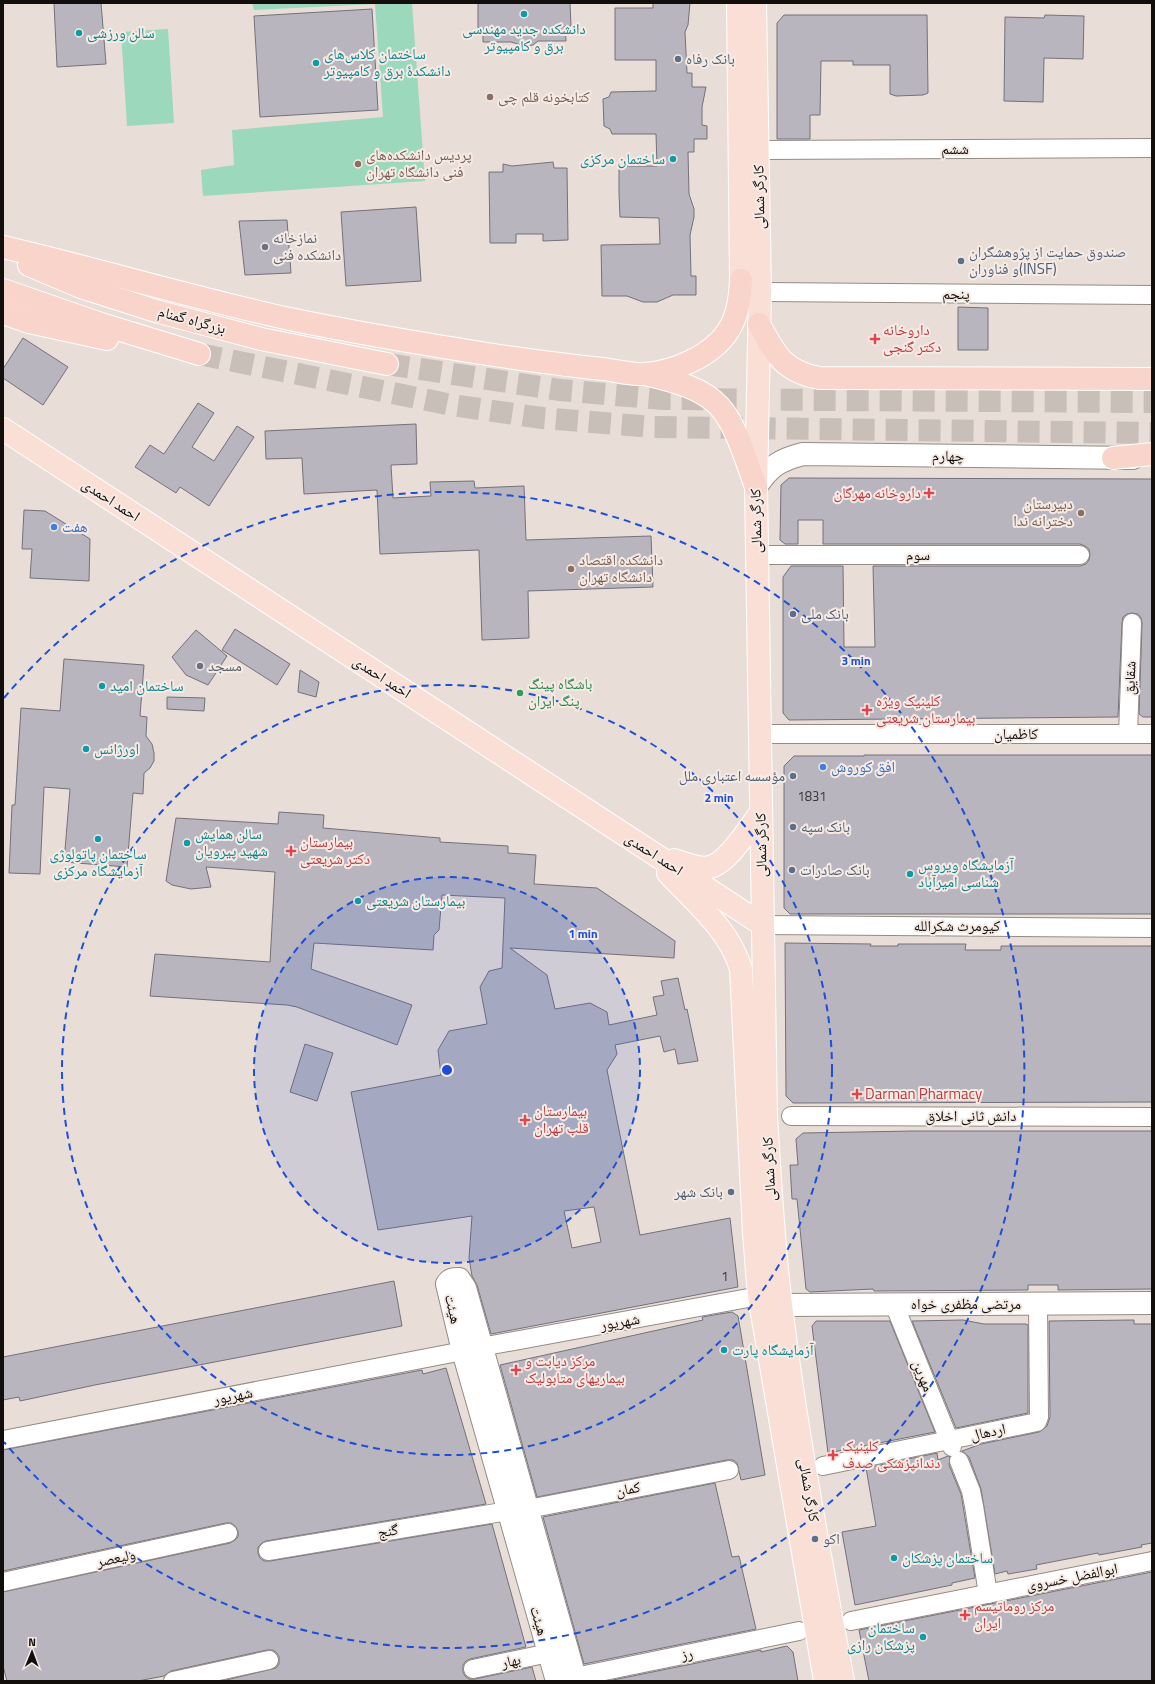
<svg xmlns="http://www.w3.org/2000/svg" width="1155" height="1684" font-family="'Titillium Web','Noto Naskh Arabic',sans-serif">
  <rect width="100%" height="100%" fill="#e9ded7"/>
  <g fill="#9cd8bc">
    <path d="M 252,3 L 412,3 L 425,181 L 203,196 L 201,170 L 234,165 L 232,130 L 383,117 L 375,4 L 254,10 Z"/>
    <path d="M 168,29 L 174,123 L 127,126 L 121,32 Z"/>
  </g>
  <g fill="#b8b5bf" stroke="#74717b" fill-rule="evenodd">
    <path d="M 54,3 L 101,3 L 106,64 L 57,67 Z"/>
    <path d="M 478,3 L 570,3 L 571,26 L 565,26 L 566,41 L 538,41 L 533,45 L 524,46 L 511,42 L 483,42 L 483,28 L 478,28 Z"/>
    <path d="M 653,3 L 690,3 L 688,25 L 685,32 L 687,73 L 692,73 L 692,87 L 706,87 L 702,107 L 702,125 L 707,126 L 707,139 L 694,139 L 694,152 L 688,152 L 689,194 L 694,209 L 694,217 L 690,235 L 691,276 L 696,276 L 696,295 L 673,295 L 657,302 L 643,302 L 627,296 L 602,296 L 601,245 L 660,244 L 659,218 L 620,217 L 619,193 L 619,166 L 657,166 L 656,134 L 612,134 L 610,129 L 604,126 L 603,99 L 609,97 L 611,92 L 656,91 L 656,60 L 615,60 L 615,8 L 653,8 Z"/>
    <path d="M 372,9 L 378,110 L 260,117 L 254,16 Z"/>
    <path d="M 784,15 L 927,15 L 928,93 L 923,95 L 896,96 L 890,94 L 890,65 L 853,65 L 853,61 L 821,61 L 820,115 L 810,115 L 810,139 L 777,139 L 777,23 Z"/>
    <path d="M 1045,15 L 1084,16 L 1083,59 L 1044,58 L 1043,102 L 1004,101 L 1005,17 L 1044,18 Z"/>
    <path d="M 553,162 L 554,168 L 567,168 L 568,240 L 543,241 L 543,234 L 516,234 L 516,243 L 490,243 L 489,172 L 503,172 L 503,164 L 512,166 Z"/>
    <path d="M 416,207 L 421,281 L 346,286 L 341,212 Z"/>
    <path d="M 287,220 L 291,273 L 245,275 L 239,221 Z"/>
    <path d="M 958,307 L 988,308 L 988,350 L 958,350 Z"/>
    <path d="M 23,338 L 68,367 L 43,405 L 3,378 L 3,369 Z"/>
    <path d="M 198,403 L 214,413 L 192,447 L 214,461 L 237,426 L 254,437 L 209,506 L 180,487 L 176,493 L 135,467 L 150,445 L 164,454 Z"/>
    <path d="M 416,424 L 417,464 L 391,465 L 393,498 L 431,496 L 430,482 L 474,481 L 475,488 L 524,486 L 526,540 L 651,536 L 653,587 L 528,591 L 529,638 L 482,640 L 479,550 L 380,554 L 377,490 L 304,494 L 302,458 L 266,459 L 265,431 Z"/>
    <path d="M 789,478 L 1152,479 L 1152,717 L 1143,717 L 1139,714 L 1142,623 L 1141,618 L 1138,614 L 1132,613 L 1127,614 L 1123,617 L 1122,623 L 1118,717 L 789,720 L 783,713 L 783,577 L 791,566 L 843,566 L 844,647 L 875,647 L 873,566 L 1080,566 L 1086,564 L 1089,560 L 1090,555 L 1089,549 L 1085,546 L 1080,544 L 823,544 L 823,520 L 798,520 L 798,544 L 785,544 L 780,540 L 781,485 Z"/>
    <path d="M 24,510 L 45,511 L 90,539 L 89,581 L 30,578 L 32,549 L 22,549 Z"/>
    <path d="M 235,629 L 290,664 L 277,685 L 222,650 Z"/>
    <path d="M 196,630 L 227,656 L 208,685 L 186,675 L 172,657 Z"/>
    <path d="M 64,659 L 144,665 L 140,716 L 147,717 L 146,736 L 152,744 L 154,753 L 154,761 L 150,768 L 144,773 L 143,794 L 133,793 L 127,867 L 64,862 L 70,789 L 44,787 L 40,874 L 9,873 L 12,805 L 15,805 L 21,708 L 60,711 Z"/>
    <path d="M 300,670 L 319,682 L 316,697 L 298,692 Z"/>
    <path d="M 167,697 L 205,698 L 204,711 L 167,709 Z"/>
    <path d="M 864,755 L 1152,755 L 1152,914 L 790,914 L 784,908 L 784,766 L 794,756 L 864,756 Z"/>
    <path d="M 279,812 L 324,815 L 323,828 L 440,838 L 440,842 L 508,846 L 508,853 L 536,855 L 534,884 L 597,888 L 675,941 L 674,958 L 510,948 L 547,975 L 555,1009 L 590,1003 L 607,1012 L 609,1025 L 657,1015 L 653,997 L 664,995 L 661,981 L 678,978 L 685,1010 L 687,1009 L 698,1061 L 678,1064 L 675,1049 L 664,1052 L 660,1036 L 615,1045 L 617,1054 L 607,1070 L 640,1235 L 730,1218 L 738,1287 L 491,1334 L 477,1285 L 472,1276 L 469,1258 L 472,1216 L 378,1230 L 351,1092 L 441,1075 L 438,1050 L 449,1031 L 487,1024 L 480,987 L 489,971 L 502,968 L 505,898 L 442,895 L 439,930 L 434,935 L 433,950 L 314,943 L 311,969 L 412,1005 L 397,1045 L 297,1007 L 287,1005 L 150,996 L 155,954 L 270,962 L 275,872 L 206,867 L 211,887 L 191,889 L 172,885 L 166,881 L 176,818 L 278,824 ZM 594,1207 L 601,1242 L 572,1248 L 564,1211 Z"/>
    <path d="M 785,943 L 871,944 L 870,946 L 898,946 L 898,944 L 966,944 L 965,950 L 1001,950 L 1001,946 L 1152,946 L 1152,1102 L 793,1103 L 786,1096 Z"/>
    <path d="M 305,1044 L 333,1053 L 317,1101 L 290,1092 Z"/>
    <path d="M 913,1131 L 1152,1131 L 1152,1289 L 1058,1290 L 1058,1285 L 1028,1285 L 1028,1290 L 874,1291 L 873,1289 L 810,1292 L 806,1289 L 797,1199 L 792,1199 L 790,1165 L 798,1165 L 796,1139 L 803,1133 Z"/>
    <path d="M 394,1281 L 402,1326 L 95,1385 L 20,1401 L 19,1397 L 3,1400 L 3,1357 Z"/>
    <path d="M 732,1312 L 738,1316 L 765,1475 L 741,1480 L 737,1463 L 733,1460 L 727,1460 L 537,1497 L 500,1365 L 703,1320 L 702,1317 Z"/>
    <path d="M 963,1320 L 984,1324 L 1026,1324 L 1028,1325 L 1028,1413 L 956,1428 L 912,1321 Z"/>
    <path d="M 1134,1320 L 1134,1324 L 1152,1324 L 1152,1543 L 1141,1545 L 1142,1547 L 1099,1555 L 1098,1553 L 1036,1565 L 1037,1569 L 1008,1574 L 1007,1571 L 995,1574 L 981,1489 L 969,1457 L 962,1451 L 981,1444 L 1039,1432 L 1047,1426 L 1050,1417 L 1049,1321 Z"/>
    <path d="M 816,1321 L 890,1321 L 935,1432 L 828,1453 L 812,1326 Z"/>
    <path d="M 446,1368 L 486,1504 L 266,1541 L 262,1543 L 258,1547 L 258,1553 L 260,1558 L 264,1561 L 270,1561 L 492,1524 L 526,1647 L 470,1659 L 466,1661 L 463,1665 L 463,1672 L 465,1676 L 469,1679 L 475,1679 L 532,1667 L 536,1681 L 222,1681 L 276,1668 L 279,1664 L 279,1657 L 277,1653 L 273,1650 L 267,1650 L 171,1671 L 164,1676 L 138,1681 L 7,1681 L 3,1666 L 3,1592 L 230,1543 L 235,1540 L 238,1537 L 238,1531 L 235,1526 L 231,1523 L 226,1523 L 3,1571 L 3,1450 L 422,1370 L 423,1374 Z"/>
    <path d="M 937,1453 L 938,1460 L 948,1456 L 950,1457 L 949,1465 L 961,1494 L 975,1578 L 952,1583 L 952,1585 L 855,1605 L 842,1532 L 876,1526 L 866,1468 Z"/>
    <path d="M 715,1483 L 732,1557 L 739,1556 L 756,1629 L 584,1664 L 543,1517 Z"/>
    <path d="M 1152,1572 L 1152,1681 L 869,1681 L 859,1630 Z"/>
    <path d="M 787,1646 L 793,1652 L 798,1681 L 608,1681 L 761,1650 L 761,1652 Z"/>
  </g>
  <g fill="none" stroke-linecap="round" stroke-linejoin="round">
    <g stroke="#c9bfb9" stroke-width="22" stroke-dasharray="22 11" stroke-linecap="butt">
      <path d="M 199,354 L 452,405 L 542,418 L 653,427 L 1152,433"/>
      <path d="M 387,364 L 560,390 L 662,399 L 1152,402"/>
    </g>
    <g stroke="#958b85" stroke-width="20">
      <g id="minor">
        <path d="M 758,150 L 1152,148"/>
        <path d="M 760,292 L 1152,295"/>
        <path d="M 757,555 L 1080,555"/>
        <path d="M 760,734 L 1152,734"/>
        <path d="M 1128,734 L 1132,623"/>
        <path d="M 763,925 L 1152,928"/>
        <path d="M 791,1116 L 1152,1117"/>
        <path d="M 894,1304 L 952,1447"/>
        <path d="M 481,1347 L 759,1296"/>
        <path d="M 3,1440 L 463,1351"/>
        <path d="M 959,1461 L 971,1491 L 974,1506 L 988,1594"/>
        <path d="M 823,1466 L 1037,1422 L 1039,1417 L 1038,1304"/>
        <path d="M 528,1509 L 729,1470"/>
        <path d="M 268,1551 L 508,1511"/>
        <path d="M 3,1582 L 228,1533"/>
        <path d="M 851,1621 L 1152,1561"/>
        <path d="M 473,1669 L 549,1653"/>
        <path d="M 575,1677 L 799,1631"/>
        <path d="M 173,1681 L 269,1660"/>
      </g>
    </g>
    <g stroke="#958b85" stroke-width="24">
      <g id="tertiary">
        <path d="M 756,487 C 769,467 779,460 803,454 L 1133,458"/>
        <path d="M 557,1681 L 463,1351 L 447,1284 C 450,1279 453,1279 459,1279 L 465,1288 L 576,1681"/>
      </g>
    </g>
    <g stroke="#958b85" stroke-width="24">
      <path id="secondary" d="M 781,1305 L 1152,1303"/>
    </g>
    <g stroke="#fff" stroke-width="24">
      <g id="primary">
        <path d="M 738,3 L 741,280"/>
        <path d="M 755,3 L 760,292 L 756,487 L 766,1115 C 770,1179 773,1242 781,1305 C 796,1431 820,1556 843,1681"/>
        <path d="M 3,429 L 763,925"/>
        <path d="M 674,860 C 685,863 698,870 710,867 C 728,863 750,827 761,812"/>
        <path d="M 668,873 C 695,902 729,929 741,969 L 754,1234 L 759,1296 L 825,1681"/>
      </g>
    </g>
    <g stroke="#fff" stroke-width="24">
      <g id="trunk">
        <path d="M 3,247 C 97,269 191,297 285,318 C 356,333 429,345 500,356 C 535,361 570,366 604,369 C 617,371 632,375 645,374 C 674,372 712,356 728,331 C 738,316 740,298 741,280"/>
        <path d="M 29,265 L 81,287 L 159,312 L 261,339 L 387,364"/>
        <path d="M 3,290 L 101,324 L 199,354"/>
        <path d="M 3,313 L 29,322 L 107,339"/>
        <path d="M 759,324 C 775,354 783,371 819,378 L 1152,379"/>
        <path d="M 649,375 C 673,381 701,387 719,406 C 736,424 747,463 756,487"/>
        <path d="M 1113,458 L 1152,454"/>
      </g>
    </g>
    <use href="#minor" stroke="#fff" stroke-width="18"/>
    <use href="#tertiary" stroke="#fff" stroke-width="22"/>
    <use href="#secondary" stroke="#fff" stroke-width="22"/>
    <use href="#primary" stroke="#fadfd7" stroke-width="22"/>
    <use href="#trunk" stroke="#f8d4ca" stroke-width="22"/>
  </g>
  <circle cx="447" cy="1070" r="193" fill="#1d4ed8" fill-opacity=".12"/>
  <g fill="none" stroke="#1d4ed8" stroke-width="2" stroke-dasharray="7 5">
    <circle cx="447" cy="1070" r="193"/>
    <circle cx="447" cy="1070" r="385"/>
    <path d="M4 698A578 578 0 1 1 4 1442"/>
  </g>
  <g fill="#0f9aa8" stroke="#f6ebe4" stroke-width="1.5">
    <circle cx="524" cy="14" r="4"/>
    <circle cx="79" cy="33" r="4"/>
    <circle cx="316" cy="63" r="4"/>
    <circle cx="673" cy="159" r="4"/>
    <circle cx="102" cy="686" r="4"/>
    <circle cx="86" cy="749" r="4"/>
    <circle cx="98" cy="839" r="4"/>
    <circle cx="187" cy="843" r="4"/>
    <circle cx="910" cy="874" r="4"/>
    <circle cx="358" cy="901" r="4"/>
    <circle cx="724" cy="1350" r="4"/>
    <circle cx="894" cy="1558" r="4"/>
    <circle cx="923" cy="1637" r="4"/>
  </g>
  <g fill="#5c6f8a" stroke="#f6ebe4" stroke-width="1.5">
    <circle cx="678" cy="59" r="4"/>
    <circle cx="961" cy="261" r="4"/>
    <circle cx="793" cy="614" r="4"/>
    <circle cx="793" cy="776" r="4"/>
    <circle cx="793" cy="827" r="4"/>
    <circle cx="792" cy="870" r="4"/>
    <circle cx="731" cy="1192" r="4"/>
    <circle cx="815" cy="1539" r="4"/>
  </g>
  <g fill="#8d6e63" stroke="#f6ebe4" stroke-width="1.5">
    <circle cx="490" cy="97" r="4"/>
    <circle cx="358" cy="164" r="4"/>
    <circle cx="1081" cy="513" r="4"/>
    <circle cx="571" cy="569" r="4"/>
  </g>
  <g fill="#6b7280" stroke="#f6ebe4" stroke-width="1.5">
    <circle cx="265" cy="247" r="4"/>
    <circle cx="200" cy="666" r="4"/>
  </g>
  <g fill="#e0444e" stroke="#f6ebe4" stroke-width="1.5">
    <path d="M873 333h4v4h4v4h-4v4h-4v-4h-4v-4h4z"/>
    <path d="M927 487h4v4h4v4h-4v4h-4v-4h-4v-4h4z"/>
    <path d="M865 704h4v4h4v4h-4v4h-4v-4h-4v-4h4z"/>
    <path d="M289 845h4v4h4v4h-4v4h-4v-4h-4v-4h4z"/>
    <path d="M855 1088h4v4h4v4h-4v4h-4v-4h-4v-4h4z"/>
    <path d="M523 1114h4v4h4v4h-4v4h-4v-4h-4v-4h4z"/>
    <path d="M514 1364h4v4h4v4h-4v4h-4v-4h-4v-4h4z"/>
    <path d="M831 1449h4v4h4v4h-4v4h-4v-4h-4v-4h4z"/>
    <path d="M963 1609h4v4h4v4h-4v4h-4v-4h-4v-4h4z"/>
  </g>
  <g fill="#3f7fe0" stroke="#f6ebe4" stroke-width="1.5">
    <circle cx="54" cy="527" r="4"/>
    <circle cx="823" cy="767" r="4"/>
  </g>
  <circle fill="#2e9e5b" stroke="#f6ebe4" stroke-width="1.5" cx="520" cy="693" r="4"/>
  <g text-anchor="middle" stroke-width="4" stroke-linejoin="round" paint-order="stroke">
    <g font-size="13" fill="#3c3839">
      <text x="812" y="801">1831</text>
      <text x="725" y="1281">1</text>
    </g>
    <g font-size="15" fill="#0d838f" stroke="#f6ebe4" text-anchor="start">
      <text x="524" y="34" text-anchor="middle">دانشکده جدید مهندسی<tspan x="524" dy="17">برق و کامپیوتر</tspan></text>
      <text x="87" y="38">سالن ورزشی</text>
      <text x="324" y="59">ساختمان کلاس‌های<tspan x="324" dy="17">دانشکدهٔ برق و کامپیوتر</tspan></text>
      <text x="665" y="164" text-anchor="end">ساختمان مرکزی</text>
      <text x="110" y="691">ساختمان امید</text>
      <text x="94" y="754">اورژانس</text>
      <text x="195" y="839">سالن همایش<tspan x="195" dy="17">شهید پیرویان</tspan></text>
      <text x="98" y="859" text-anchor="middle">ساختمان پاتولوژی<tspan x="98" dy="17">آزمایشگاه مرکزی</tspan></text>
      <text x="918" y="870">آزمایشگاه ویروس<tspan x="918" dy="17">شناسی امیرآباد</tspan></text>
      <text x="366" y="906">بیمارستان شریعتی</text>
      <text x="732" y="1355">آزمایشگاه پارت</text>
      <text x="902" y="1563">ساختمان پزشکان</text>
      <text x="915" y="1633" text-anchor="end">ساختمان<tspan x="915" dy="17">پزشکان رازی</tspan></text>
    </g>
    <g font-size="15" fill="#4e5e75" stroke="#f6ebe4" text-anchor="start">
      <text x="686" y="64">بانک رفاه</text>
      <text x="969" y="257">صندوق حمایت از پژوهشگران<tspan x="969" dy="17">و فناوران(INSF)</tspan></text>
      <text x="801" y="619">بانک ملی</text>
      <text x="785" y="781" text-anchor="end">مؤسسه اعتباری ملل</text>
      <text x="801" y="832">بانک سپه</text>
      <text x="800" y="875">بانک صادرات</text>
      <text x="723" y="1197" text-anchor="end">بانک شهر</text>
      <text x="823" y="1544">اکو</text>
    </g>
    <g font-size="15" fill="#785e54" stroke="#f6ebe4" text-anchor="start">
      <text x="498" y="102">کتابخونه قلم چی</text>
      <text x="366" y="160">پردیس دانشکده‌های<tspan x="366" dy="17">فنی دانشگاه تهران</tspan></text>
      <text x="1073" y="509" text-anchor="end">دبیرستان<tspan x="1073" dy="17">دخترانه ندا</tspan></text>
      <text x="579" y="565">دانشکده اقتصاد<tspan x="579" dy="17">دانشگاه تهران</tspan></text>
    </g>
    <g font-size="15" fill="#120e0c" stroke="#f6ebe4">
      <text x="955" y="154">ششم</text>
      <text transform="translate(759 197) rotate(-91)" y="5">کارگر شمالی</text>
      <text x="956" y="299">پنجم</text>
      <text transform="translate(192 320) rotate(15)" y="5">بزرگراه گمنام</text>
      <text transform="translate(948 456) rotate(1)" y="5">چهارم</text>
      <text transform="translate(111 500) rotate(33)" y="5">احمد احمدی</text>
      <text transform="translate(756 521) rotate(-91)" y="5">کارگر شمالی</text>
      <text x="918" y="560">سوم</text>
      <text transform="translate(382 677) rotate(33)" y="5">احمد احمدی</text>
      <text transform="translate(1130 678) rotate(-88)" y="5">شقایق</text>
      <text x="1016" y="739">کاظمیان</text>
      <text transform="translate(761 845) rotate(-91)" y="5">کارگر شمالی</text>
      <text transform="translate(654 854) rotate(33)" y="5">احمد احمدی</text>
      <text x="957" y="931">کیومرث شکرالله</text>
      <text x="971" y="1121">دانش ثانی اخلاق</text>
      <text transform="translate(769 1169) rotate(-93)" y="5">کارگر شمالی</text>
      <text x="966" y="1309">مرتضی مظفری خواه</text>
      <text transform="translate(453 1309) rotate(77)" y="5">هیئت</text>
      <text transform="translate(620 1322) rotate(-10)" y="5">شهریور</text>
      <text transform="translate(923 1376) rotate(68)" y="5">مهرین</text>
      <text transform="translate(233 1396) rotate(-11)" y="5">شهریور</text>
      <text transform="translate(988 1432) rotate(-12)" y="5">اردهال</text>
      <text transform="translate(628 1489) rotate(-11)" y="5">کمان</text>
      <text transform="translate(809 1490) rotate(80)" y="5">کارگر شمالی</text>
      <text transform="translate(388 1531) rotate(-9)" y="5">گنج</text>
      <text transform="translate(116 1558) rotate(-12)" y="5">ولیعصر</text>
      <text transform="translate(1072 1577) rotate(-11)" y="5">ابوالفضل خسروی</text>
      <text transform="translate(539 1621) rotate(74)" y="5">هیئت</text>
      <text transform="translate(687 1654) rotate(-12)" y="5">رز</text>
      <text transform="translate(511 1661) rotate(-12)" y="5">بهار</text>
    </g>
    <g font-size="15" fill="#5b616d" stroke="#f6ebe4" text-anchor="start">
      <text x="273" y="243">نمازخانه<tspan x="273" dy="17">دانشکده فنی</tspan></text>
      <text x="208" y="671">مسجد</text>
    </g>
    <g font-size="15" fill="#be3a42" stroke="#f6ebe4" text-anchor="start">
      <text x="883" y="335">داروخانه<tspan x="883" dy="17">دکتر گنجی</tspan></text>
      <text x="921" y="498" text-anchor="end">داروخانه مهرگان</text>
      <text x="876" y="706">کلینیک ویژه<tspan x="876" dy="17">بیمارستان شریعتی</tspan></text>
      <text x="300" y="847">بیمارستان<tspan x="300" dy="17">دکتر شریعتی</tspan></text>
      <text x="865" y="1099">Darman Pharmacy</text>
      <text x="534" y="1116">بیمارستان<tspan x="534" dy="17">قلب تهران</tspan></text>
      <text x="525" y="1366">مرکز دیابت و<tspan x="525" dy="17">بیماریهای متابولیک</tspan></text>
      <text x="842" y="1451">کلینیک<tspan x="842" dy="17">دندانپزشکی صدف</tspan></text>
      <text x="974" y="1611">مرکز روماتیسم<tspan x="974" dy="17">ایران</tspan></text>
    </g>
    <g font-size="15" fill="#366cbe" stroke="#f6ebe4" text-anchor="start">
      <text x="62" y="532">هفت</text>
      <text x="831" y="772">افق کوروش</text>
    </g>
    <g font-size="15" fill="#27864d" stroke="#f6ebe4" text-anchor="start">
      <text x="528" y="689">باشگاه پینگ<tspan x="528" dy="17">پنگ ایران</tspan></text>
    </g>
  </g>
  <circle cx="447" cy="1070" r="6" fill="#1d4ed8" stroke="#f6ebe4" stroke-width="2"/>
  <g font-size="12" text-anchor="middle" font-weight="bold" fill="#1d4ed8" stroke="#f6ebe4" stroke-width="4" stroke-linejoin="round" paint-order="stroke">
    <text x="856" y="665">3 min</text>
    <text x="719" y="802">2 min</text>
    <text x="583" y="938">1 min</text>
  </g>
  <rect width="1155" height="1684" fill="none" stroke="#120e0c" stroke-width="8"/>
  <g transform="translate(32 1652) rotate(1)" stroke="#f6ebe4" stroke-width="3" paint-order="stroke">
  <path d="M0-3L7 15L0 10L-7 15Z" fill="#120e0c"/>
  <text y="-6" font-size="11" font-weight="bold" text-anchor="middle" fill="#120e0c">N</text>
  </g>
</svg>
